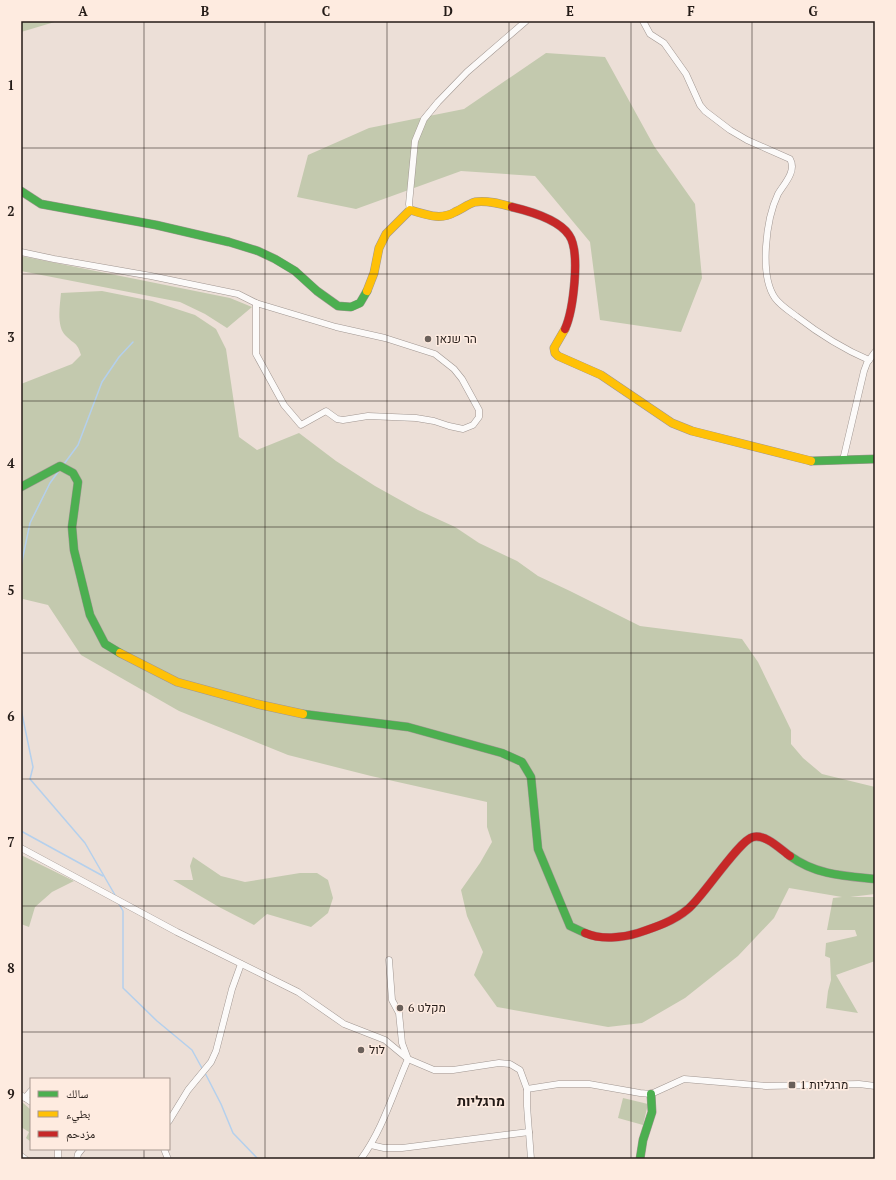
<svg xmlns="http://www.w3.org/2000/svg" width="896" height="1180" font-family="'PT Serif','Noto Naskh Arabic',Heebo,serif">
  <rect width="100%" height="100%" fill="#ecdfd7"/>
  <g fill="#c3c9ae">
    <path d="M 21,21 L 58,21 L 21,32 Z"/>
    <path d="M 546,53 L 605,57 L 654,146 L 695,204 L 702,278 L 681,332 L 600,320 L 590,242 L 535,176 L 461,171 L 356,209 L 297,197 L 308,155 L 369,128 L 464,109 Z"/>
    <path d="M 21,256 L 230,298 L 252,307 L 227,328 L 205,314 L 180,302 L 21,271 Z"/>
    <path d="M 102,291 L 152,301 L 195,315 L 216,329 L 226,349 L 239,437 L 257,450 L 299,433 L 336,461 L 375,486 L 418,510 L 455,527 L 479,543 L 517,561 L 538,576 L 570,591 L 640,626 L 742,639 L 758,662 L 791,730 L 791,744 L 803,758 L 822,774 L 875,787 L 875,894 L 850,897 L 875,897 L 875,961 L 836,975 L 858,1013 L 826,1008 L 828,991 L 831,980 L 830,958 L 825,956 L 826,943 L 857,936 L 855,930 L 827,930 L 833,898 L 842,897 L 789,888 L 774,918 L 738,956 L 685,998 L 642,1023 L 608,1027 L 497,1007 L 474,975 L 483,952 L 467,916 L 461,890 L 480,863 L 492,842 L 487,827 L 487,802 L 371,776 L 288,755 L 179,711 L 81,655 L 48,605 L 23,599 L 21,604 L 21,384 L 72,364 L 81,355 C 77,342 75,345 66,336 C 56,327 60,305 61,293 Z"/>
    <path d="M 21,855 L 74,881 L 52,892 L 35,907 L 29,927 L 21,924 Z"/>
    <path d="M 193,857 L 221,876 L 245,882 L 300,873 L 317,873 L 328,880 L 333,898 L 328,913 L 311,927 L 267,914 L 254,925 L 219,907 L 173,880 L 193,880 L 190,866 Z"/>
    <path d="M 623,1098 L 648,1104 L 643,1125 L 618,1118 Z"/>
    <path d="M 21,1101 L 31,1110 L 31,1142 L 26,1138 L 29,1132 L 21,1127 Z"/>
  </g>
  <g fill="none" stroke-linecap="round" stroke-linejoin="round">
    <g stroke="#b4d0ed" stroke-width="1.5">
      <path d="M 64,464 L 78,445 L 102,382 L 119,357 L 133,342"/>
      <path d="M 21,566 L 30,523 L 50,483 L 58,472"/>
      <path d="M 21,709 L 33,767 L 30,779 L 85,843 L 115,895"/>
      <path d="M 21,831 L 103,876"/>
      <path d="M 119,904 L 123,911 L 123,988 L 157,1021 L 192,1050 L 203,1070"/>
      <path d="M 205,1073 L 221,1104 L 233,1133 L 258,1159"/>
    </g>
    <g stroke="#a09691" stroke-width="7">
      <g id="street">
        <path d="M 643,21 L 650,34 L 664,43 L 686,74 L 700,105 L 705,111 L 730,130 L 747,140 L 790,159 C 797,171 784,184 778,194 C 766,219 759,275 775,298 C 780,305 789,311 796,316 C 818,333 843,349 869,360"/>
        <path d="M 410,210 L 409,204 L 415,141 L 424,119 L 438,102 L 467,72 L 526,21"/>
        <path d="M 21,252 L 54,259 L 151,276 L 238,294 L 256,303"/>
        <path d="M 256,303 L 336,327 L 385,338 L 435,354 L 454,369 L 462,379 L 479,410 L 479,417 L 473,425 L 463,429 L 449,426 L 434,421 L 416,418 L 368,416 L 343,420 L 337,419 L 326,411 L 301,425 L 284,405 L 256,354 Z"/>
        <path d="M 843,460 L 864,371 L 867,363 L 875,352"/>
        <path d="M 21,848 L 177,932 L 298,992 L 344,1024 L 385,1040 L 408,1059 L 434,1070 L 453,1070 L 499,1063 L 510,1064 L 520,1070 L 527,1089 L 527,1106 L 531,1159"/>
        <path d="M 527,1089 L 559,1084 L 589,1084 L 640,1093 L 651,1094 L 684,1079 L 766,1086 L 859,1084 L 875,1086"/>
        <path d="M 21,1095 L 31,1102"/>
        <path d="M 25,1098 L 31,1091"/>
        <path d="M 169,1121 L 188,1090 L 211,1062 L 216,1051 L 232,989 L 241,964"/>
        <path d="M 371,1145 L 384,1148 L 402,1148 L 529,1132"/>
        <path d="M 58,1149 L 58,1159"/>
        <path d="M 164,1149 L 168,1159"/>
        <path d="M 21,1156 L 25,1159"/>
        <path d="M 77,1159 L 78,1154 L 82,1149"/>
        <path d="M 361,1159 C 383,1129 393,1093 408,1059 L 402,1043 L 399,1013 L 392,1000 L 389,960"/>
      </g>
    </g>
    <g stroke="#a09691" stroke-width="9">
      <g id="fast">
        <path d="M 21,191 L 41,204 L 156,225 L 229,242 L 258,251 L 275,259 L 295,271 L 317,291 L 338,306 L 351,307 L 360,303 L 367,291"/>
        <path d="M 811,461 L 875,459"/>
        <path d="M 21,487 L 60,466 L 73,473 L 78,482 L 72,527 L 74,550 L 90,615 L 105,644 L 120,653"/>
        <path d="M 303,714 L 408,727 L 502,753 L 522,762 L 531,777 L 538,849 L 570,926 L 585,933"/>
        <path d="M 790,856 C 816,875 844,876 875,879"/>
        <path d="M 640,1159 L 643,1140 L 652,1112 L 651,1094"/>
      </g>
    </g>
    <g stroke="#a09691" stroke-width="9">
      <g id="slow">
        <path d="M 367,291 L 374,273 L 379,248 L 386,234 L 410,210 C 425,214 440,221 455,212 C 462,209 468,204 475,202 C 487,200 501,204 512,207"/>
        <path d="M 565,329 L 554,348 L 555,353 L 558,356 L 601,375 L 672,423 L 692,431 L 811,461"/>
        <path d="M 120,653 L 177,682 L 257,704 L 303,714"/>
      </g>
    </g>
    <g stroke="#a09691" stroke-width="9">
      <g id="jam">
        <path d="M 512,207 C 529,211 559,220 569,235 C 581,252 573,311 565,329"/>
        <path d="M 585,933 C 601,940 622,938 638,933 C 656,927 674,921 688,909 C 703,897 739,840 753,837 C 766,834 780,849 790,856"/>
      </g>
    </g>
    <use href="#street" stroke="#fcfaf9" stroke-width="6"/>
    <use href="#fast" stroke="#4caf50" stroke-width="8"/>
    <use href="#slow" stroke="#ffc107" stroke-width="8"/>
    <use href="#jam" stroke="#c62828" stroke-width="8"/>
  </g>
  <path fill="none" stroke="#241b17" stroke-width="1" stroke-opacity="0.55" d="M 144,21 L 144,1079M 265,21 L 265,1159M 387,21 L 387,1159M 509,21 L 509,1159M 631,21 L 631,1159M 752,21 L 752,1159M 21,148 L 875,148M 21,274 L 875,274M 21,401 L 875,401M 21,527 L 875,527M 21,653 L 875,653M 21,779 L 875,779M 21,906 L 875,906M 21,1032 L 875,1032M 144,1149 L 144,1159"/>
  <g fill="#6a605a" stroke="#feebe0" stroke-width="1.5">
    <circle cx="428" cy="339" r="4"/>
    <circle cx="400" cy="1008" r="4"/>
    <circle cx="361" cy="1050" r="4"/>
    <rect x="788" y="1081" width="8" height="8" rx="2"/>
  </g>
  <g text-anchor="middle" stroke-width="3" stroke-linejoin="round" paint-order="stroke">
    <g font-size="12" fill="#241b17" stroke="#feebe0" text-anchor="start">
      <text x="436" y="343">הר שנאן</text>
      <text x="408" y="1012">מקלט 6</text>
      <text x="369" y="1054">לול</text>
      <text x="800" y="1089">מרגליות 1</text>
    </g>
    <g font-size="14" font-weight="bold" fill="#241b17" stroke="#feebe0">
      <text x="481" y="1106">מרגליות</text>
    </g>
  </g>
  <rect width="896" height="1180" fill="none" stroke="#feebe0" stroke-width="44"/>
  <rect x="30" y="1078" width="140" height="72" fill="#feebe0" stroke="#a79890"/>
  <rect x="38" y="1091" width="20" height="6" fill="#4caf50" stroke="#a79890"/>
  <text x="66" y="1098" font-size="12" fill="#241b17">سالك</text>
  <rect x="38" y="1111" width="20" height="6" fill="#ffc107" stroke="#a79890"/>
  <text x="66" y="1118" font-size="12" fill="#241b17">بطيء</text>
  <rect x="38" y="1131" width="20" height="6" fill="#c62828" stroke="#a79890"/>
  <text x="66" y="1138" font-size="12" fill="#241b17">مزدحم</text>
  <rect x="22" y="22" width="852" height="1136" fill="none" stroke="#241b17" stroke-width="1.5"/>
  <g font-size="13" text-anchor="middle" font-weight="bold" fill="#241b17">
    <text x="83" y="16">A</text>
    <text x="205" y="16">B</text>
    <text x="326" y="16">C</text>
    <text x="448" y="16">D</text>
    <text x="570" y="16">E</text>
    <text x="691" y="16">F</text>
    <text x="813" y="16">G</text>
    <text x="11" y="90">1</text>
    <text x="11" y="216">2</text>
    <text x="11" y="342">3</text>
    <text x="11" y="468">4</text>
    <text x="11" y="595">5</text>
    <text x="11" y="721">6</text>
    <text x="11" y="847">7</text>
    <text x="11" y="973">8</text>
    <text x="11" y="1099">9</text>
  </g>
</svg>
